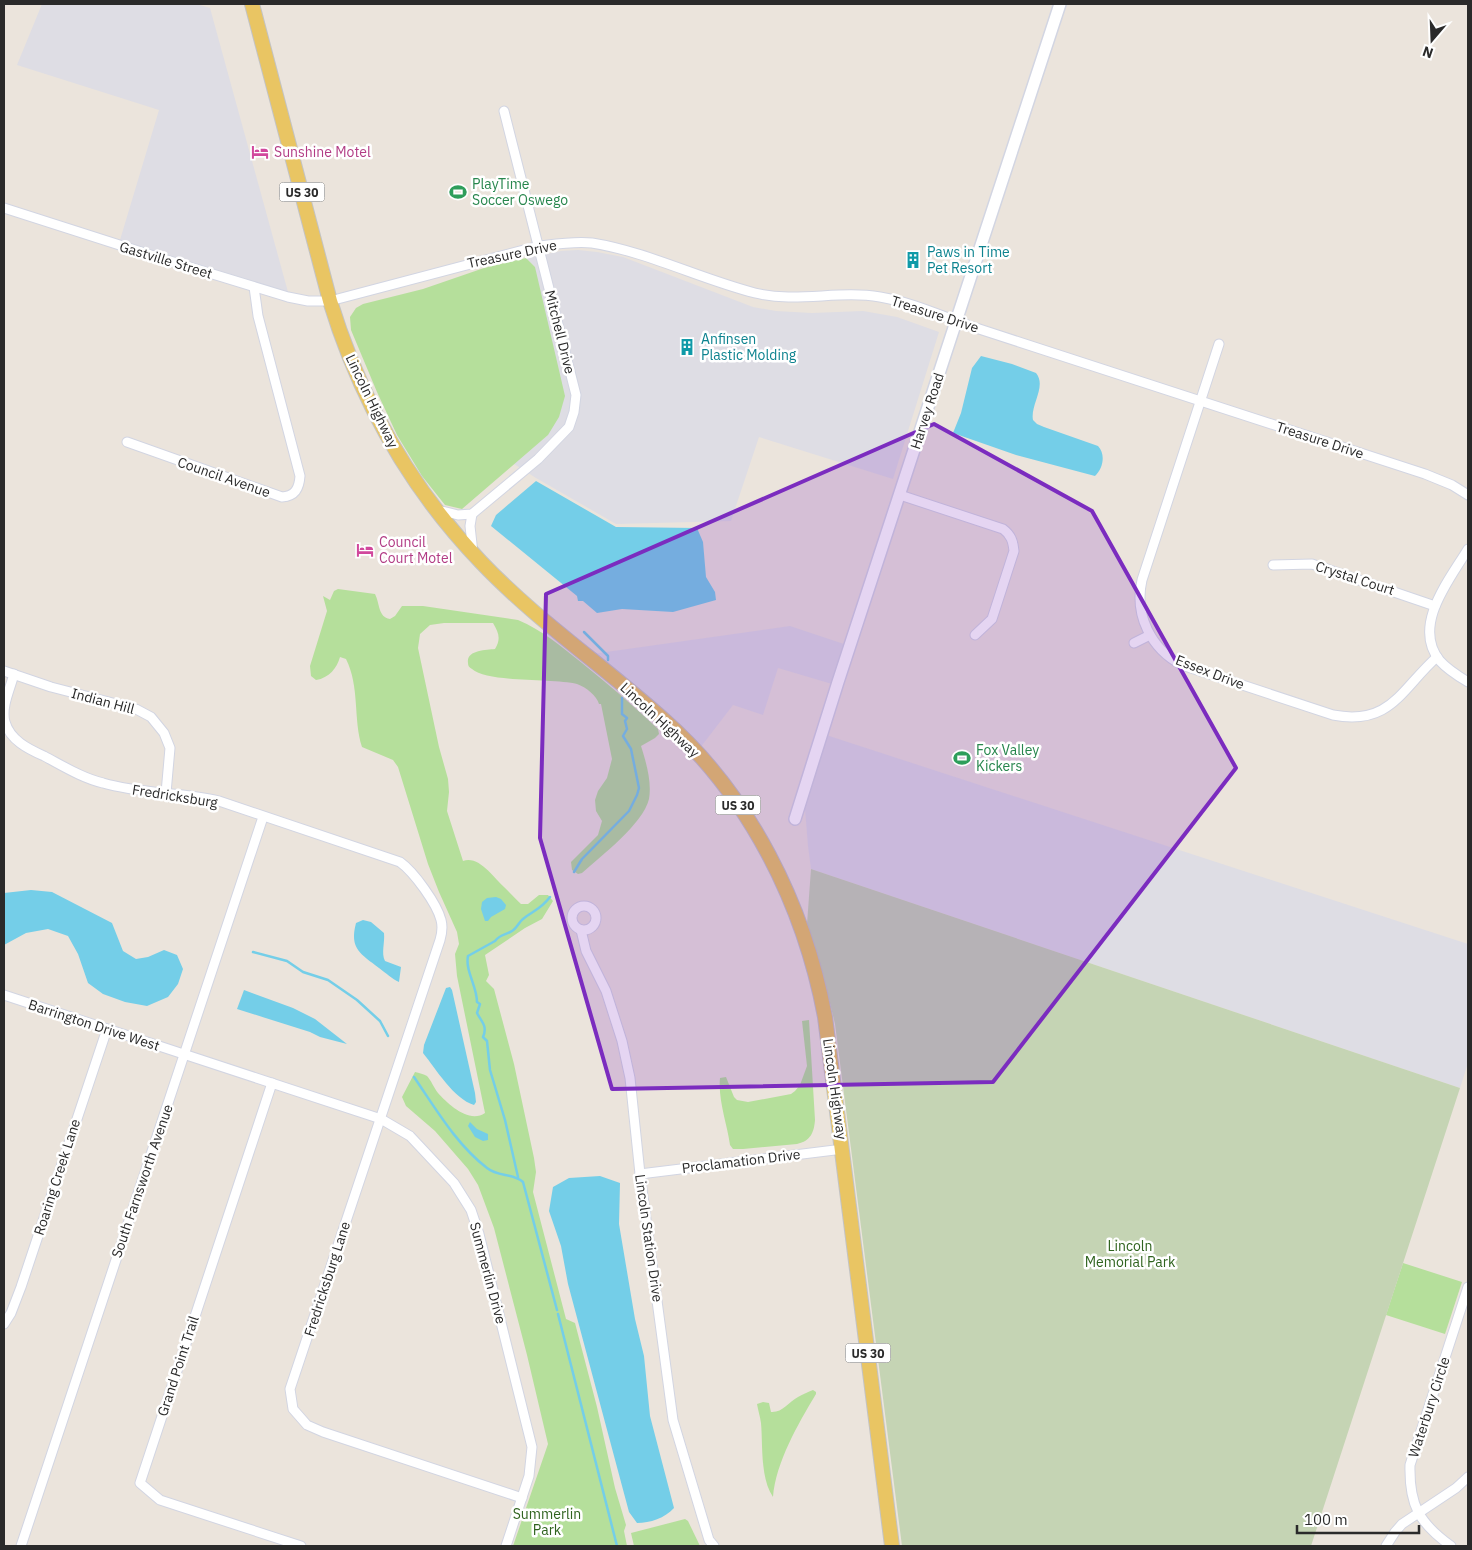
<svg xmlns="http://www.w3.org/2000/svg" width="1472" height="1550" font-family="'IBM Plex Sans',sans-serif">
	<rect width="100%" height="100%" fill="#ebe4dc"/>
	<g fill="#dedde4">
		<path d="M42 4H196L210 8 288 292 120 240 159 110 17 65Z"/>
		<path d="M578 250 597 252 623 257 753 307 776 311 812 313 863 311 897 317 939 332 893 479 759 437 731 521 616 524 536 478 514 464 548 435 535 267 526 258 561 251Z"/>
		<path d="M790 626 844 644 832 684 778 668 763 715 733 705 700 748 592 654Z"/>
		<path d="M820 733 1468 944V1063L1460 1088 811 869 808 846 805 809Z"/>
	</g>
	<g fill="#b5df9b">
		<path d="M526 258 535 267 565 396 559 417 548 435 462 509 445 505 422 476 397 435 377 392 351 330 350 317 356 308 363 304 423 289 484 268Z"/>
		<path d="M338 589 375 594C380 604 378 617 390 619L395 616 402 606H423L518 620C542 630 562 647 582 663 608 684 634 706 658 729L659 734 655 738 641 746C646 762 652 782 649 799 643 824 601 856 582 873L578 874 572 870 571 862 598 835 602 821 596 811 595 800 598 791 607 778 612 759 601 704H599C597 696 586 687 577 684 553 678 488 683 472 669 469 667 468 666 468 663 466 650 486 650 495 649 501 639 499 633 493 623H444L430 625 420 634 418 648 439 747 448 779 449 792 447 811 463 861C479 855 494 878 504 887 510 893 515 898 521 904H528L539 895H548L553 901 542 919 525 928 485 955 489 975 486 981 494 989 514 1064 534 1158 536 1172 533 1192 566 1319 575 1323 597 1407 615 1488 626 1525 624 1531 627 1546H513L548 1444 527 1355 494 1228 478 1185 468 1169 435 1131 406 1106 402 1097 415 1072C419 1073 424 1074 427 1076 431 1080 434 1088 438 1093 448 1104 469 1124 485 1113L457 976 455 954 459 944 457 932 439 892 428 864 398 767 393 760 362 747C353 719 360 687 346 659L340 657C337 668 329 678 316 680L311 676 310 666 327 611 323 596 330 600 334 591Z"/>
		<path d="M809 1020 815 1120C814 1132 811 1141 797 1144L743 1149H733L730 1145C727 1123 718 1101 720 1078L726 1077 734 1097 737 1100 748 1102 791 1094 795 1091 800 1085 807 1066 802 1021Z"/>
		<path d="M1403 1263 1462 1282 1445 1334 1386 1315Z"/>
		<path d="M813 1390 816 1392V1394C798 1424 776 1462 773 1497 760 1478 763 1445 761 1423 760 1416 758 1410 757 1404L763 1402 769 1403 771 1412C782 1413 789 1402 798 1397 803 1394 808 1392 813 1390Z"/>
		<path d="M685 1519 688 1521 700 1546H634L631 1533Z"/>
	</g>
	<path fill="#c5d4b4" d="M811 869 1460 1088 1311 1546H902L835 1024 823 974 807 924Z"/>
	<g fill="#74cee8">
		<path d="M981 356 1012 364 1036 373C1047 386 1030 405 1033 420L1037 424 1044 427 1098 446C1106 454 1103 469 1095 476L1016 455 953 433 961 413 972 368Z"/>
		<path d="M536 481 616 527 697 528 703 542 706 577 715 592 716 600 673 612 622 609 597 613 583 601H578L577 596 491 526 496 515Z"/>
		<path d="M31 890 52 892 112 923 123 951 136 959 148 957 164 950 177 955 183 969 178 984 168 997 147 1006 125 1002 103 994 88 983 78 954 68 936 48 929 26 933 4 945V893Z"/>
		<path d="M496 897 501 899 506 905 505 909 491 917 488 921H485L481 909 482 902 487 898Z"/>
		<path d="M363 920 371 922 384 933C385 943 381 953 385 961L401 967 399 982C392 979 386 973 379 968 361 954 349 949 356 923Z"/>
		<path d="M450 987 452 990 475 1093 476 1102 474 1105C454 1099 436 1069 423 1053L424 1045 446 988Z"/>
		<path d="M244 990 293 1008 315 1019 347 1044 320 1037 310 1032 237 1009Z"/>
		<path d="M470 1122 477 1129 488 1134V1140L483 1141 475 1137 468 1126Z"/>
		<path d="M600 1176 620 1183 619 1224 635 1319 644 1356 650 1416 674 1508C665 1518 650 1523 637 1523L629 1512 568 1284 561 1246 549 1211 553 1187 569 1178Z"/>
	</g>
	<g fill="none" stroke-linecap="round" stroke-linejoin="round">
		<g stroke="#74cee8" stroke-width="2.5">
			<path d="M584 632 608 656V660"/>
			<path d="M574 872 582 859 629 811 637 795 639 788 631 749 623 736 627 729 625 721 627 718 622 714V698"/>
			<path d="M253 952 287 961 303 972 328 980 357 1000 380 1021 388 1036"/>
			<path d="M414 1077C436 1109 456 1144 487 1168 498 1177 513 1173 523 1182L557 1310"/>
			<path d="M518 1177 505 1120 490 1070 487 1041 483 1037C488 1026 481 1021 477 1013L480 1004 477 1002C477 986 465 971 468 956L495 941C500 934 506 935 512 931 517 928 519 922 523 919 534 910 540 910 550 897"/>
			<path d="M558 1314 617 1546"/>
		</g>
		<g stroke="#d2d5e2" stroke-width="11">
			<g id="street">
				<path d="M4 208 157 257 288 297 308 301H330L539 246C556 244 575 241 592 243 648 252 700 279 755 293 796 303 839 290 880 297 911 302 941 316 970 326L1425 474 1452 485 1468 495"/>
				<path d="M1219 344 1142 580C1134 615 1151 649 1182 665L1333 715C1391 726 1401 689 1437 657"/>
				<path d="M127 442 282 497C295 496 299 489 300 476L258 316 254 287"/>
				<path d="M900 495 1003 529C1011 535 1013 541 1014 551L992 619 975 635"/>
				<path d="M438 510 458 515 472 514 538 459 569 427 574 412 576 395 504 111"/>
				<path d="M472 514 470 526 473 553"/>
				<path d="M1468 549C1450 579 1411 626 1440 661 1448 670 1458 676 1468 682"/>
				<path d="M1273 565 1312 564 1435 606"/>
				<path d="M1134 643 1150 635"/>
				<path d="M4 671 51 687 136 709 151 717 164 733 170 748 166 793"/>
				<path d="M14 674C10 689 1 707 5 722 10 740 28 749 44 756 63 766 82 778 103 783 141 794 181 792 219 801L400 862C414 872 437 904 441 920 443 927 442 933 440 940L290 1389 293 1409 307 1425 323 1432 522 1498"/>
				<circle cx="584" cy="918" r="12"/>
				<path d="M581 930 586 951 606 991 622 1041 630 1078 640 1174 673 1420 709 1540 714 1546"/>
				<path d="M4 995 381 1119 410 1136 454 1183 471 1210 479 1234 532 1447 529 1476 506 1546"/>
				<path d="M272 1083 140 1483 160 1500 301 1546"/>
				<path d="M640 1174 843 1149"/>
				<path d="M4 1324 11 1313 21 1287 107 1029"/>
				<path d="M21 1546 263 817"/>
				<path d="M1386 1546 1395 1532 1402 1524 1456 1488 1468 1477"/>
				<path d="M1451 1546C1419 1523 1409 1505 1410 1465L1468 1287"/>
			</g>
		</g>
		<g stroke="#d2d5e2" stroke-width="14">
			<path id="secondary" d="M795 819 838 682 1060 4"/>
		</g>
		<g stroke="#c3c3c3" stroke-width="16">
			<path id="primary" d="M252 4 330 301C360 399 410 488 481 562 536 620 604 666 664 720 750 796 804 905 825 1017L892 1546"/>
		</g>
		<use href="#street" stroke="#fff" stroke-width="9"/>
		<use href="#secondary" stroke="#fff" stroke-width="11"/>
		<use href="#primary" stroke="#e9c563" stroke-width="14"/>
	</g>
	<path fill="#7b2cbf" fill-opacity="0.2" stroke="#7b2cbf" stroke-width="4" stroke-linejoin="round" d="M934 424 1092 511 1236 768 993 1082 612 1089 540 838 546 594Z"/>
	<defs>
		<g id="hotel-bare" transform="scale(1.35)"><path d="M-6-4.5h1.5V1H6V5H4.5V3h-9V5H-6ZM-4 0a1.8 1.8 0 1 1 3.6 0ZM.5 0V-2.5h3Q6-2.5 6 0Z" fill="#d1479c" stroke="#fff" stroke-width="2.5" paint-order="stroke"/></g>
		<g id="stadium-bare" transform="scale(1.35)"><path d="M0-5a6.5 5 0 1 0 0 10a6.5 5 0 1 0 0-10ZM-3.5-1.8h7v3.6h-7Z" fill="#2e9e5b" stroke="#fff" stroke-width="2.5" paint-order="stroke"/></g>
		<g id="building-bare" transform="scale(1.35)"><path d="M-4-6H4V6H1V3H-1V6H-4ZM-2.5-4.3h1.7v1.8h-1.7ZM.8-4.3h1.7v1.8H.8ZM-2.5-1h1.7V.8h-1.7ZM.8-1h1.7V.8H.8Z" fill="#0f9aa8" stroke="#fff" stroke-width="2.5" paint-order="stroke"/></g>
	</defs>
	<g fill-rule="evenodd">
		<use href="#hotel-bare" x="260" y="152"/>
		<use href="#stadium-bare" x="458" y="192"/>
		<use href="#building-bare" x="913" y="260"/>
		<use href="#building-bare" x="687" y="347"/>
		<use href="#hotel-bare" x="365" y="550"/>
		<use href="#stadium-bare" x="962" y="758"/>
	</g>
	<g text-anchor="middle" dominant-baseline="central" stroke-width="5" stroke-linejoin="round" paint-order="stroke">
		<g fill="#fff" stroke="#6a6a6a" stroke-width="1">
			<rect x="279.5" y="182.5" width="45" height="19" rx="4"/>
			<rect x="715.5" y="795.5" width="45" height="19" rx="4"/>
			<rect x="845.5" y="1343.5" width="45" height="19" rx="4"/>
		</g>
		<g font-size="12" font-weight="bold" fill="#2a2a2a">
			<text x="302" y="192">US 30</text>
			<text x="738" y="805">US 30</text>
			<text x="868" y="1353">US 30</text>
		</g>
		<g font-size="14" fill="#b23c85" stroke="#fff" text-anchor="start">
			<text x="274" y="152">Sunshine Motel</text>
			<text x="379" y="542">Council<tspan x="379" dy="16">Court Motel</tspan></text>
		</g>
		<g font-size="14" fill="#27864d" stroke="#fff" text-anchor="start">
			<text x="472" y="184">PlayTime<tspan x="472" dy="16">Soccer Oswego</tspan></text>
			<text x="976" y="750">Fox Valley<tspan x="976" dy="16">Kickers</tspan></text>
		</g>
		<g font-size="14" fill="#0d838f" stroke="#fff" text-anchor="start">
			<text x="927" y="252">Paws in Time<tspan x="927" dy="16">Pet Resort</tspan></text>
			<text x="701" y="339">Anfinsen<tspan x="701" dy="16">Plastic Molding</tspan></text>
		</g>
		<g font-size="14" fill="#2a2a2a" stroke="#fff">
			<text transform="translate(512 254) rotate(-12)">Treasure Drive</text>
			<text transform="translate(166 260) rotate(17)">Gastville Street</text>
			<text transform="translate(935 314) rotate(18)">Treasure Drive</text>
			<text transform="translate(560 332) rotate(76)">Mitchell Drive</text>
			<text transform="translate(372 401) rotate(64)">Lincoln Highway</text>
			<text transform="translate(927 411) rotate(-72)">Harvey Road</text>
			<text transform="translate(1320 440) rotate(18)">Treasure Drive</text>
			<text transform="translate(224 477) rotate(19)">Council Avenue</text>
			<text transform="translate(1355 578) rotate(18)">Crystal Court</text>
			<text transform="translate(1210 672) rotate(21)">Essex Drive</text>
			<text transform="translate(103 701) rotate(15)">Indian Hill</text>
			<text transform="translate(660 720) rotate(43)">Lincoln Highway</text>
			<text transform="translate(175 796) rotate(9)">Fredricksburg</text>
			<text transform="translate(94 1025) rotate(18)">Barrington Drive West</text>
			<text transform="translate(835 1089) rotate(82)">Lincoln Highway</text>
			<text transform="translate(741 1161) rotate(-7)">Proclamation Drive</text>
			<text transform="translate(57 1177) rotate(-72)">Roaring Creek Lane</text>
			<text transform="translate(142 1181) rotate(-71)">South Farnsworth Avenue</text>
			<text transform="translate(649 1238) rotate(82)">Lincoln Station Drive</text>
			<text transform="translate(488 1273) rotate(75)">Summerlin Drive</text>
			<text transform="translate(327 1279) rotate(-72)">Fredricksburg Lane</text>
			<text transform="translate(178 1366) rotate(-72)">Grand Point Trail</text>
			<text transform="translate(1429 1407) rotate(-72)">Waterbury Circle</text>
		</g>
		<g font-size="14" fill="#2f631e" stroke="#fff">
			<text x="1130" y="1246">Lincoln<tspan x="1130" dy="16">Memorial Park</tspan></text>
			<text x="547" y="1514">Summerlin<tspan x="547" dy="16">Park</tspan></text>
		</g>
	</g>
	<rect width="1472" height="1550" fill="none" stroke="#2a2a2a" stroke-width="10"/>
	<g transform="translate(1432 40) rotate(199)" stroke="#ffffff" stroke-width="4" paint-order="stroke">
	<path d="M0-4L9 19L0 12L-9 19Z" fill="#2a2a2a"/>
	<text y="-8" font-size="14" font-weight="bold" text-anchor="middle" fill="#2a2a2a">N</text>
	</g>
	<path d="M1297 1525v8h122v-8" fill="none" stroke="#2a2a2a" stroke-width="2.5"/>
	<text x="1304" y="1525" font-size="15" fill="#2a2a2a" stroke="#ffffff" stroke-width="4" paint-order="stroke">100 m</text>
</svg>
